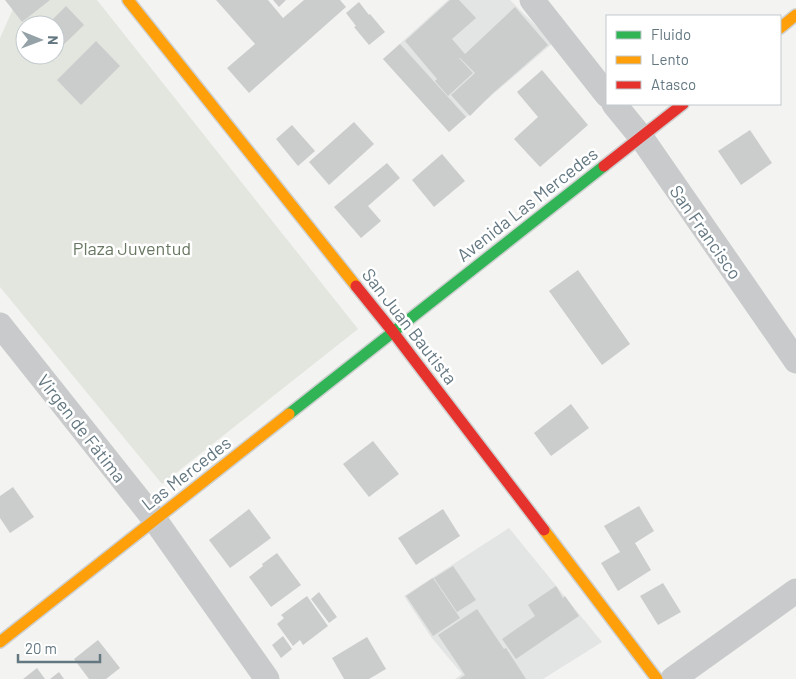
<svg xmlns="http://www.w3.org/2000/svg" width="796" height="679" font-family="Barlow,sans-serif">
	<rect width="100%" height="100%" fill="#f3f3f1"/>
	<g fill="#e3e4e4">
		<path d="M448 0H510L553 43 449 132 383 59Z"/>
		<path d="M509 528 602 642 543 679H455L462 674 431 637 404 596Z"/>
	</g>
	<path fill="#e3e6df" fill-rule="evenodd" d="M17 0H97L358 329 162 484 0 287V38ZM25 25H55V55H25Z"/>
	<g fill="#cbcdcd">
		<path d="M5 0H50L22 22Z"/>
		<path d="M216 0H268L283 18 304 0H340L346 7 249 93 227 68 255 44Z"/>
		<path d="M273 0H286L279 7Z"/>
		<path d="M450 0H459L476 18 452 39 465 54 515 7 548 45 493 93 470 116 451 95 475 73 460 58H459L473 73 448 96 435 81 437 79 405 41Z"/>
		<path d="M359 2 369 15 370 14 385 32 369 45 354 27 356 26 346 13Z"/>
		<path d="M66 6 84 25 57 51 55 49V25H47Z"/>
		<path d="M96 41 120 66 81 105 57 80Z"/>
		<path d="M400 44 466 117 449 132 383 59Z"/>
		<path d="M542 70 588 125 540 167 514 139 538 117 517 92Z"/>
		<path d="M354 122 374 144 329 185 309 162Z"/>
		<path d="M292 125 315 151 298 166 276 139Z"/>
		<path d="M750 130 772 163 741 185 718 151Z"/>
		<path d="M442 154 465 181 434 207 412 180Z"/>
		<path d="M387 163 400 178 368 206 381 221 361 238 334 207Z"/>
		<path d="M578 270 630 344 602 365 549 291Z"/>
		<path d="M571 404 589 428 551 456 534 433Z"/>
		<path d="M373 441 399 474 369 497 343 464Z"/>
		<path d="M13 487 34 517 10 533 0 518V496Z"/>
		<path d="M639 506 654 531 635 543 651 570 618 591 601 563 620 552 604 526Z"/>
		<path d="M249 509 271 538 230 568 209 540Z"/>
		<path d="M443 509 460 536 416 565 398 538Z"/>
		<path d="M277 553 301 585 271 607 249 577 263 566 262 564Z"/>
		<path d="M453 566 476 600 457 612 434 578Z"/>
		<path d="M433 578 460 618 433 636 406 596Z"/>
		<path d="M663 583 681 612 658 625 640 596Z"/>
		<path d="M556 586 563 598 565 596 579 616 516 659 502 639 535 616 528 605Z"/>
		<path d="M319 592 337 617 329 623 311 599Z"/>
		<path d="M307 596 328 626 303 645 300 640 293 646 277 624 284 618 281 615Z"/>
		<path d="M477 609 504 649 506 648 526 679H459L465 675 438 635Z"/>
		<path d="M283 636 292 649 281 658 272 645Z"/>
		<path d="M367 637 386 669 369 679H344L332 658Z"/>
		<path d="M98 640 120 668 106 679H89L74 659Z"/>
		<path d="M37 668 45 679H23Z"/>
		<path d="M59 672 64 679H50Z"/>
	</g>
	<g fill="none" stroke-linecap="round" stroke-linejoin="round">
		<g stroke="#ced0d0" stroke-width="14">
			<path id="fast" d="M289 414 604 166"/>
		</g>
		<g stroke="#ced0d0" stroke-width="14">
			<g id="slow">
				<path d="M128 0 356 286"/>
				<path d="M780 28 796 15"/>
				<path d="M544 530 657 679"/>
				<path d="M0 642 289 414"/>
			</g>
		</g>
		<g stroke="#ced0d0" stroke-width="14">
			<g id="jam">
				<path d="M604 166 683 104"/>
				<path d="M356 286 393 332 544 530"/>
			</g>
		</g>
		<g stroke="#c8cacb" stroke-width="25">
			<path d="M532 0 607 95"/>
			<path d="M614 104 641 137 796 361"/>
			<path d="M0 325 155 520 267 679"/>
			<path d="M673 679 796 591"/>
		</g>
		<use href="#fast" stroke="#30b455" stroke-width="11"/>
		<use href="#slow" stroke="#ff9f0a" stroke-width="11"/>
		<use href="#jam" stroke="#e5322d" stroke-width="11"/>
	</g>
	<g text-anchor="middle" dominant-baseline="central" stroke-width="5" stroke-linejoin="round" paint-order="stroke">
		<g font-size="18" fill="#637781" stroke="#fff">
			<text transform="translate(527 204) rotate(-38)">Avenida Las Mercedes</text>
			<text transform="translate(706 232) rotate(55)">San Francisco</text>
			<text transform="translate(410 326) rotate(52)">San Juan Bautista</text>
			<text transform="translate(82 428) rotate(52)">Virgen de Fátima</text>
			<text transform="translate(186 473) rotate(-38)">Las Mercedes</text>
		</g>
		<g font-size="18" fill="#697862" stroke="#fff">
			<text x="132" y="248">Plaza Juventud</text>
		</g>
	</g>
	<rect x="606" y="15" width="175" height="90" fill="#ffffff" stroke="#c1c9cd"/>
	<rect x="616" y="31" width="25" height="8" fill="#30b455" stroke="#c1c9cd"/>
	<text x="651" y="40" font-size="15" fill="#637781">Fluido</text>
	<rect x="616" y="56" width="25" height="8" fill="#ff9f0a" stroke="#c1c9cd"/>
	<text x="651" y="65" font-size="15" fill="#637781">Lento</text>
	<rect x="616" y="81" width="25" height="8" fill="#e5322d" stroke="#c1c9cd"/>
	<text x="651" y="90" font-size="15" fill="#637781">Atasco</text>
	<g transform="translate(40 40) rotate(91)"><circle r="24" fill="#ffffff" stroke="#c1c9cd"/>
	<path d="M0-4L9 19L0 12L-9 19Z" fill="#95a2a8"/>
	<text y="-8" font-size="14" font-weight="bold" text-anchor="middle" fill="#637781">N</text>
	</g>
	<path d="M18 654v8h82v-8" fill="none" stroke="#637781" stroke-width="2.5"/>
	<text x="25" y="654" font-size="15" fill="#637781" stroke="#ffffff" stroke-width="4" paint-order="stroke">20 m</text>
</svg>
